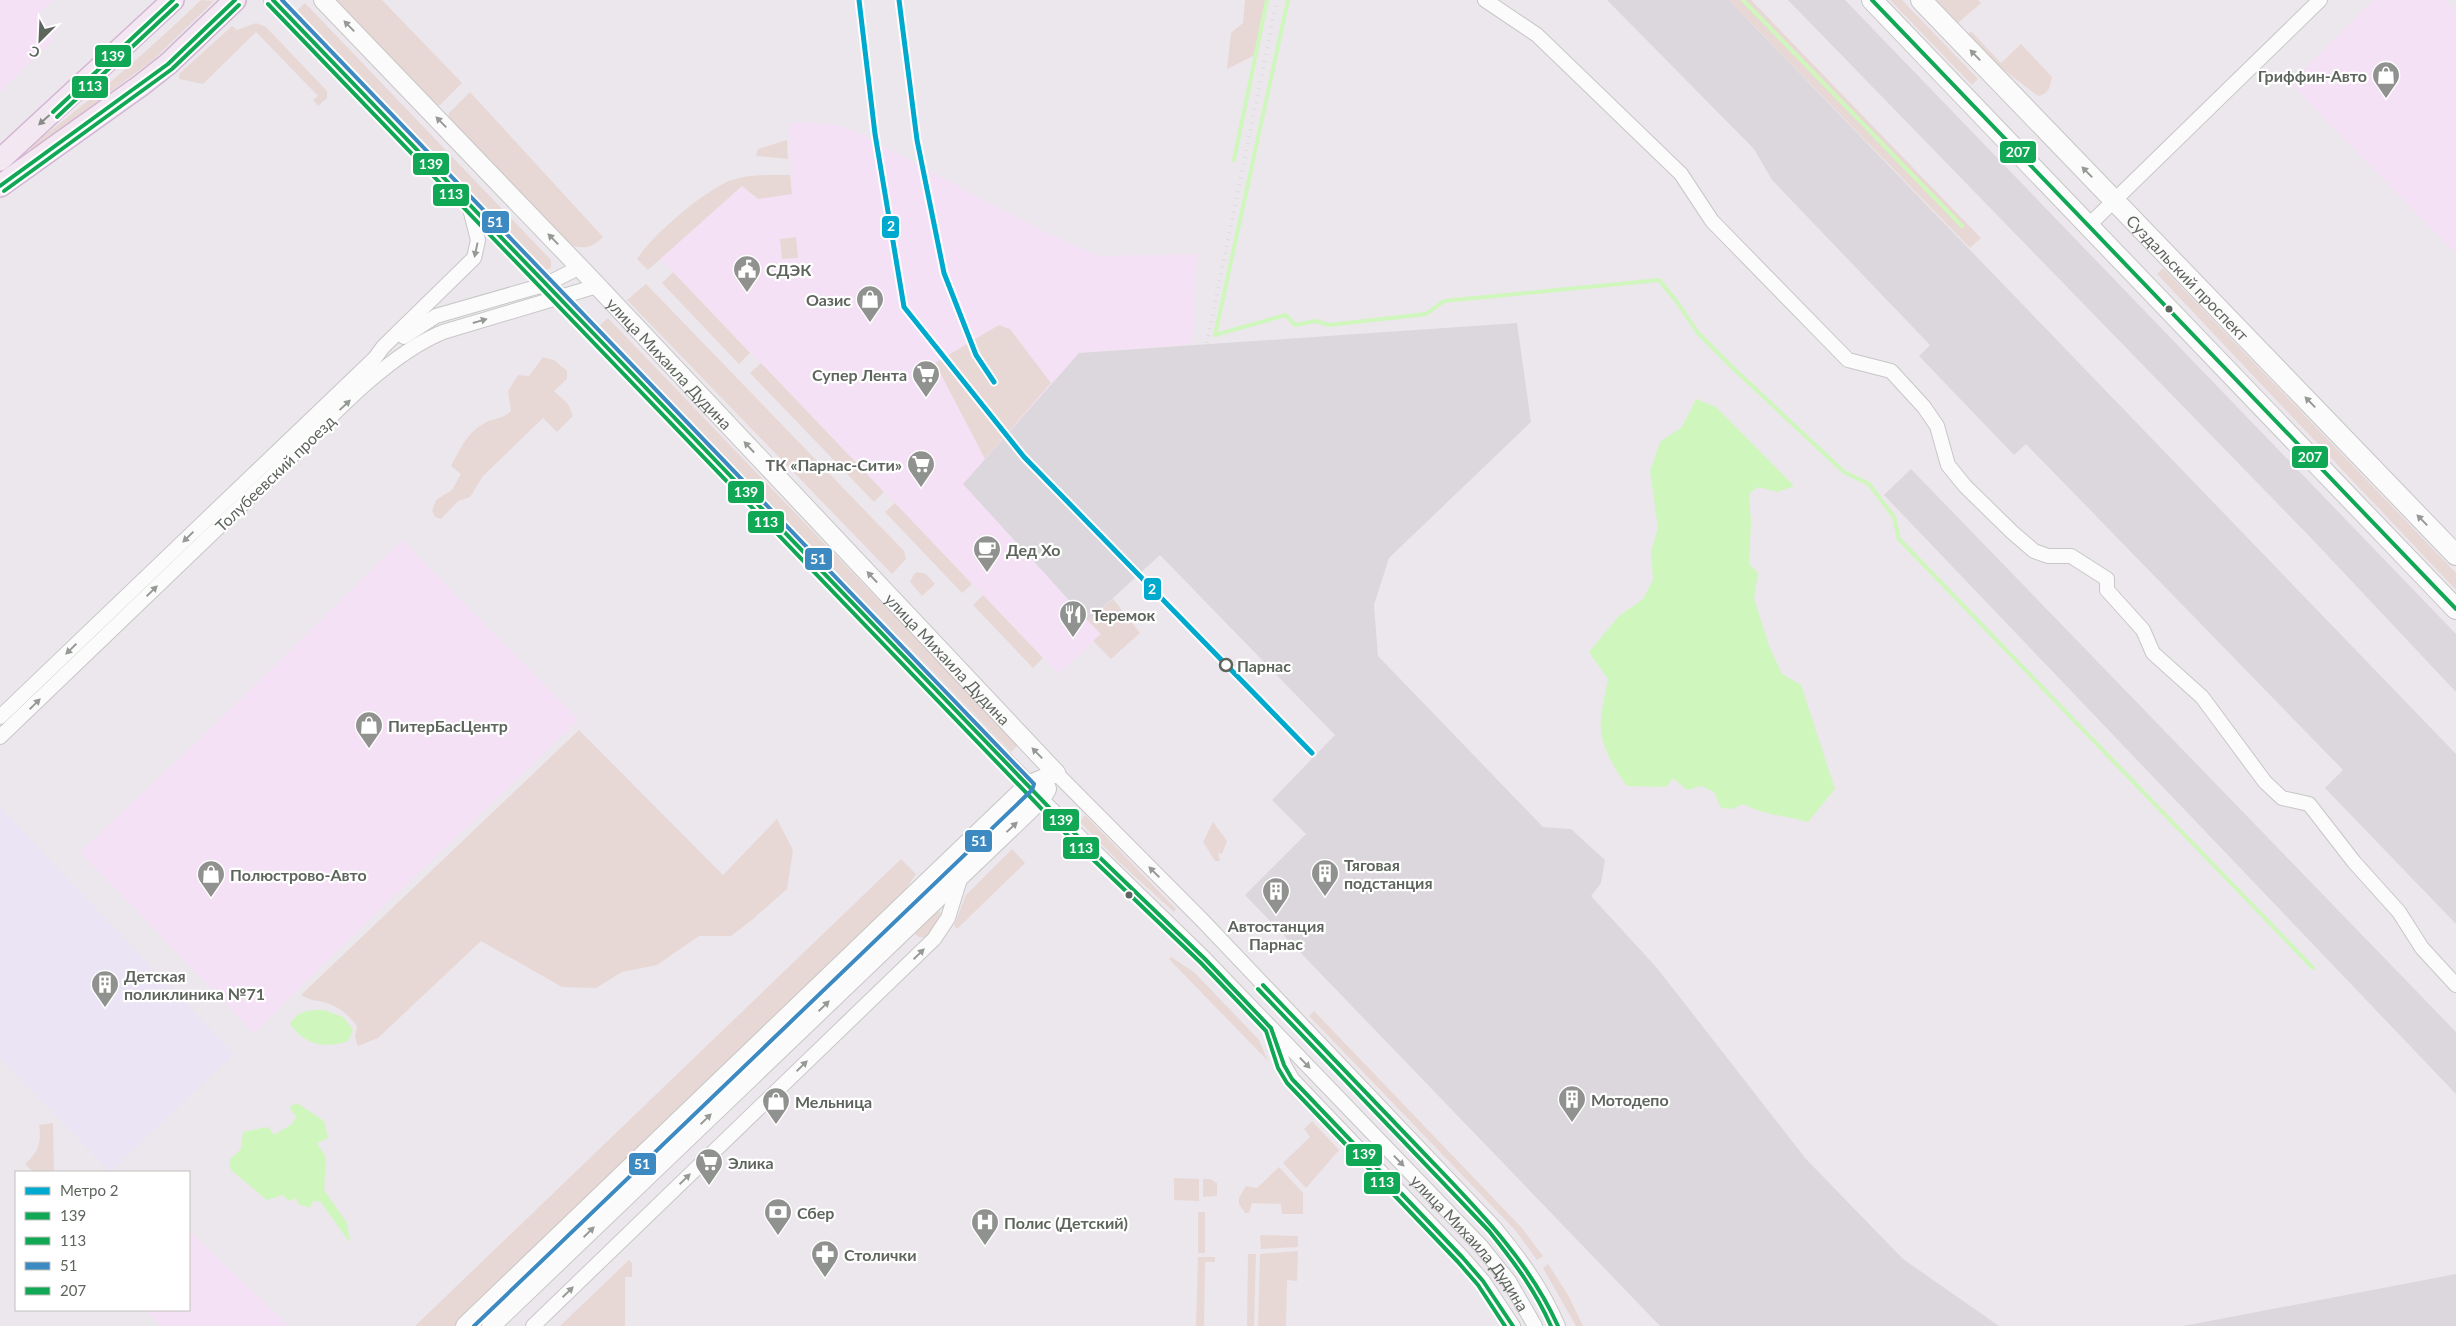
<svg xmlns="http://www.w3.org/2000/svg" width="2456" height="1326" font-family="Lato,sans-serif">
	<rect width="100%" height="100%" fill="#ece7ec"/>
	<g fill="#f5e1f5">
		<path d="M0 0H53L40 13 53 40 0 92Z"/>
		<path d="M2374 0H2444L2456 12V254L2290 83Z"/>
		<path d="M806 122 838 125 859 133 1048 234 1100 256 1197 254 1192 344 1079 353 963 484 1101 634 1059 674 660 258 742 186 754 198 792 194 789 123Z"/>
		<path d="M402 540 579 720 344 944 254 1033 80 852 209 730Z"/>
		<path d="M189 1231 289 1326H160L145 1310H189Z"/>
	</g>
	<g fill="#dcd7dc">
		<path d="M1607 0H1729L2456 754V924L2325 788 2343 770 2026 444 2014 455 1919 356 1930 345 1772 180 1754 149Z"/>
		<path d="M1788 0H1845L2456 634V692L2312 539Z"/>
		<path d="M1517 323 1531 422 1389 558 1374 605 1378 656 1543 827 1571 829 1605 860 1601 883 1591 896 1657 968 1806 1159 1903 1259 1999 1326H1660L1245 895 1306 834 1272 800 1335 735 1160 555 1088 621 963 484 1079 353Z"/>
		<path d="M1911 469 2456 1032V1094L1884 495Z"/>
		<path d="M2456 1274V1326H2183Z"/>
	</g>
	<path fill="#ebe4f4" d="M0 807 234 1054 110 1172 0 1058Z"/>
	<g fill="#e8d8d5">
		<path d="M201 0 214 1 154 59 32 151 29 147C90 101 146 53 201 0Z"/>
		<path d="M334 0H382L462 83 440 105H435Z"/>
		<path d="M1245 0H1268L1255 55 1227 69 1231 33 1243 23Z"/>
		<path d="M1729 0H1751L1981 238 1970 248Z"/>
		<path d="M1890 0H1902L1978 79 1972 85Z"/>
		<path d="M1936 0H1978L1981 3 1958 23Z"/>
		<path d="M305 3 551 260V268L546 270 542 268 296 11Z"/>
		<path d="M256 23 266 27 327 91V98L318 106 313 100 318 96 256 32 203 84 179 79V74L232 26 237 30Z"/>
		<path d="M1971 31 2001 63 2021 44 2052 77C2050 87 2049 94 2038 96L2001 68 1968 34Z"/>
		<path d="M470 92 603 237C592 248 582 250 568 244L448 118 449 113Z"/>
		<path d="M787 140 788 159 756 156 758 149Z"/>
		<path d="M790 175 792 194 758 199 742 186 648 270 637 259C651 236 707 188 732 180 751 174 771 175 790 175Z"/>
		<path d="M796 237 798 258 782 259 780 239Z"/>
		<path d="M2163 268 2456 573V590L2157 274Z"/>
		<path d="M673 272 750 353 739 364 662 283Z"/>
		<path d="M646 284 904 551 906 559 892 574 627 300Z"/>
		<path d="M608 318 1018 745 1011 752 599 326Z"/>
		<path d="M999 325 1010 329 1051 383 985 459 935 363Z"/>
		<path d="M543 357 554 360 567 371V379L554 391 568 404 573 416 557 432 543 418 483 476 470 497 458 501 441 519 435 517 432 511 436 500 452 490 461 474 451 466C462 446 468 430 489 421 497 418 505 417 511 411L508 391 518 375 529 376Z"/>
		<path d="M761 363 884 492 874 502 750 373Z"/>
		<path d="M895 503 972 584 962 593 885 512Z"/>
		<path d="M917 572 926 574 935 584 922 596 910 582 914 574Z"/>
		<path d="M983 595 1043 658 1033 668 973 605Z"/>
		<path d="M1113 599 1140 633 1111 659 1093 641 1101 634 1088 621Z"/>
		<path d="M579 730 723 875 777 819 793 850 787 889 753 919 731 936H699L657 965 622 972 596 988 562 987 481 941 378 1038 358 1046 355 1037 357 1026C350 1017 343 1010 332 1005 322 1000 311 1002 301 995Z"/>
		<path d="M1085 815 1176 909 1174 912 1118 861 1080 822Z"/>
		<path d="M1213 822 1227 841 1222 854 1218 853 1220 861H1215L1203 842Z"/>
		<path d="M1012 849 1025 863 957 929 954 926 966 895Z"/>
		<path d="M901 859 916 874 899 899 455 1326H415Z"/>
		<path d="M938 911 941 913 934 930 926 938 918 937 915 933Z"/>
		<path d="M1171 957 1195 973 1259 1040 1268 1061 1169 959Z"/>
		<path d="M1314 1011 1521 1227 1543 1256 1537 1260 1516 1231 1309 1016Z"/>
		<path d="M1312 1121 1339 1150 1306 1188 1283 1163 1310 1137 1304 1129Z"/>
		<path d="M53 1123 54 1172H33L25 1164C38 1153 42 1142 39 1125Z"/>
		<path d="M1279 1167 1303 1193V1214H1282L1281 1204 1252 1203 1249 1213H1245L1239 1204V1198L1246 1186 1257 1188Z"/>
		<path d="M1174 1178 1199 1179V1201L1174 1200Z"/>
		<path d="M1203 1179H1210L1217 1183V1196L1203 1197Z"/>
		<rect x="1198" y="1212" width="7" height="41"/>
		<path d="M1260 1235 1298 1236V1247L1261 1249Z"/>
		<path d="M1298 1251 1297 1281 1287 1280 1286 1326H1258L1260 1254Z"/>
		<path d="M1248 1254H1256L1254 1326H1247Z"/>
		<path d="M1198 1257H1215V1262H1205L1204 1326H1196Z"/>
		<path d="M629 1260 632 1263V1277H625V1326H560Z"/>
		<path d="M1548 1264 1568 1295 1583 1326H1576L1543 1268Z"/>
	</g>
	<g fill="#cff6bc">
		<path d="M1696 399 1716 407 1794 486 1778 492 1758 487 1749 494 1751 522 1749 564 1758 573 1754 598 1769 646 1782 674 1801 685 1835 789 1808 822C1786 816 1761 814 1743 804L1732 809 1721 808 1714 792 1701 786 1687 790 1673 778 1666 787 1627 786C1613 767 1598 742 1601 718 1602 705 1606 692 1608 679L1589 652 1619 616 1643 599 1653 580 1651 551 1658 528 1650 471 1660 442 1682 427Z"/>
		<path d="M324 1010 343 1017 353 1030 348 1041C324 1049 305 1045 290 1024 299 1010 309 1010 324 1010Z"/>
		<path d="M297 1103 324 1121 328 1138 317 1143 326 1157 324 1190 347 1223 350 1243 320 1201 312 1202 310 1208 298 1204 296 1198 289 1201 283 1195 267 1200 231 1170 229 1160 241 1149 243 1132 268 1127 274 1135 292 1124 296 1117 289 1107Z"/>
	</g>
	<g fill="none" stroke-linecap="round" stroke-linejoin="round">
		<g stroke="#cff6bc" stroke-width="4">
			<path d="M1288 0 1215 335 1286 315 1295 325 1316 321 1329 325 1426 314 1444 301 1659 280 1677 302 1698 333 1733 368 1844 472 1869 484 1894 517 1899 539 2313 968"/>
			<path d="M1743 0 1962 226"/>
			<path d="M1234 160 1267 0"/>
		</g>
		<g stroke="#c7c7c6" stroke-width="16">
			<g id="minor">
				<path d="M1485 0 1537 35 1681 174 1712 221 1848 360 1891 371 1924 407 1937 426 1948 465 1965 486 2012 532 2034 551 2048 556H2071L2107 579V590L2143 630 2153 653 2202 697 2265 782 2282 798 2309 804 2354 862 2399 912 2422 948 2456 985"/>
				<path d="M2087 227 2320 0"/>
				<path d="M404 337 436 316 547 284 580 267"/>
				<path d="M0 717 375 358 383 347 474 258 478 240 469 205"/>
				<path d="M0 737C91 650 182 562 273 475 320 429 382 357 443 332L597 286"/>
				<path d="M1056 773 1203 921 1494 1227C1521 1260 1541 1287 1558 1326"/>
				<path id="s1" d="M1041 799 1205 959 1481 1246 1509 1281 1535 1326"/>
				<path d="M1273 1033 1284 1065 1292 1079 1463 1258 1483 1281 1513 1326"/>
				<path d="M533 1326 934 939 948 918 961 876"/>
			</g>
		</g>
		<g stroke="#c7c7c6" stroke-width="20">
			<g id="tertiary">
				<path d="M273 0 1041 799"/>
				<path id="s2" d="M323 0 589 277 1056 773"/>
				<path d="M465 1326 1028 785 1056 773"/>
				<path d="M491 1326 1041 799 1047 789"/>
			</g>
		</g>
		<g stroke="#c6c6c6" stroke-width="22">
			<g id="secondary">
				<path d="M1872 0 2456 609"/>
				<path id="s3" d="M1921 0 2456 555"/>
			</g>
		</g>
		<g stroke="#d3b6d3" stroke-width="24">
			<g id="primary">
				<path d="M0 160 173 0"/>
				<path d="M0 186 140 86 168 64 235 0"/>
			</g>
		</g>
		<use href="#minor" stroke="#fcfbfc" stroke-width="14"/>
		<use href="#tertiary" stroke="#fcfbfc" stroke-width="18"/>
		<use href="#secondary" stroke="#fcfbfc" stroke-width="20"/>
		<use href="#primary" stroke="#f3e8f2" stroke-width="21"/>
		<path stroke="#dcdcdc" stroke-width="4" stroke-dasharray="1 6" stroke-linecap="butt" d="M1207 343 1277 0"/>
		<g stroke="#fff" stroke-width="8">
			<g id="bus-1">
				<path d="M273 0 1065 824 1205 959 1271 1028 1284 1065 1292 1079 1463 1258 1483 1281 1513 1326"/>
				<path d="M53 112 173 0"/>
				<path d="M0 186 168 64 235 0"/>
				<path d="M1263 985C1315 1039 1366 1093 1418 1147 1471 1203 1526 1255 1558 1326"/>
			</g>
		</g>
		<g stroke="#fff" stroke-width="8">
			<g id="bus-2">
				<path d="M268 4 1060 828 1201 963 1266 1031 1278 1068 1287 1083 1458 1262 1478 1285 1505 1326"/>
				<path d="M57 117 177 5"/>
				<path d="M4 191 172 69 239 5"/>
				<path d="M1258 989 1489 1231C1514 1262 1535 1290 1551 1326"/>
			</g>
		</g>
		<g stroke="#fff" stroke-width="8">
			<path id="bus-3" d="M282 0 1034 784 1032 790 474 1326"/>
		</g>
		<g stroke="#fff" stroke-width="8">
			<path id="bus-4" d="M1872 0 2456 609"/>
		</g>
		<use href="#bus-1" stroke="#10a855" stroke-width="4"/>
		<use href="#bus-2" stroke="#10a855" stroke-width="4"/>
		<use href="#bus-3" stroke="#3d8ac2" stroke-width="4"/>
		<use href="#bus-4" stroke="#10a855" stroke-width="4"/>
		<g stroke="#fff" stroke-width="9">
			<g id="metro-1">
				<path d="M859 0 875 134 904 307 1024 457 1312 753"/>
				<path d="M899 0 917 140 944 273 976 355 994 382"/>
			</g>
		</g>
		<use href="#metro-1" stroke="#00a9ce" stroke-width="5"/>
	</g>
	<defs><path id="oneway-solid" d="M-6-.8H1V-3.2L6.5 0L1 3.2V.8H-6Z" transform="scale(1.25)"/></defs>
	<g fill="#959a95">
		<use href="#oneway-solid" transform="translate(349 26) rotate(-134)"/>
		<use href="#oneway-solid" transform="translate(1975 55) rotate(-134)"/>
		<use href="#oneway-solid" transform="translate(441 122) rotate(-134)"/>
		<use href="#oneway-solid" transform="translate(2087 172) rotate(-134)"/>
		<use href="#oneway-solid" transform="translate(553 239) rotate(-134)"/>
		<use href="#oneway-solid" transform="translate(476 250) rotate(102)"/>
		<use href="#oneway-solid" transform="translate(480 321) rotate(-16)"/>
		<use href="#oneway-solid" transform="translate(2310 402) rotate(-134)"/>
		<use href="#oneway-solid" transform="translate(345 405) rotate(-43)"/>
		<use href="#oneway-solid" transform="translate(749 447) rotate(-133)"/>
		<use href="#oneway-solid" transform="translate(2422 520) rotate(-134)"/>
		<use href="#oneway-solid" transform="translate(188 537) rotate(136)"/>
		<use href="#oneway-solid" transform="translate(872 577) rotate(-133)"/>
		<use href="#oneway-solid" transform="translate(152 591) rotate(-44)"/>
		<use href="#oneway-solid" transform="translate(71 649) rotate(136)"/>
		<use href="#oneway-solid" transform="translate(35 704) rotate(-44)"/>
		<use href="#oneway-solid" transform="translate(1037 753) rotate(-134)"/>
		<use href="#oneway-solid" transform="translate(1012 827) rotate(-43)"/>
		<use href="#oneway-solid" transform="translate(1154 872) rotate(-135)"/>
		<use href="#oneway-solid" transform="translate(919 954) rotate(-44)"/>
		<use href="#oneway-solid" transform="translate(824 1006) rotate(-44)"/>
		<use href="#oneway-solid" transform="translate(1305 1063) rotate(46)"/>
		<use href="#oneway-solid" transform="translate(802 1066) rotate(-44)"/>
		<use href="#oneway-solid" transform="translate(706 1119) rotate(-44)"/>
		<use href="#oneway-solid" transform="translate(1399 1161) rotate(46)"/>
		<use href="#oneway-solid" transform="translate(685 1179) rotate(-44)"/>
		<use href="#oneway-solid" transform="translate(589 1232) rotate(-44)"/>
		<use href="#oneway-solid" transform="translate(568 1292) rotate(-44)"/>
	</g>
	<use fill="#8b8c8a" href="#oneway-solid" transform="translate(44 120) rotate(138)"/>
	<defs>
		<g id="shop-pin" transform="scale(1.4375)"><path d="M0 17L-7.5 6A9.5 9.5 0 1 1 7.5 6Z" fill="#90928f" stroke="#fff"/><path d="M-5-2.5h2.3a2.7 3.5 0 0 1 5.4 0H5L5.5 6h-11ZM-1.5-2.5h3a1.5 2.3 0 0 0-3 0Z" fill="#fff"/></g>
		<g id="civic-pin" transform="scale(1.4375)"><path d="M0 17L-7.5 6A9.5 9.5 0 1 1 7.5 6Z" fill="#90928f" stroke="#fff"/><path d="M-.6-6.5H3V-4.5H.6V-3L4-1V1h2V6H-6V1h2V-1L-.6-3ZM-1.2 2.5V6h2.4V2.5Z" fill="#fff"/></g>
		<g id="supermarket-pin" transform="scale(1.4375)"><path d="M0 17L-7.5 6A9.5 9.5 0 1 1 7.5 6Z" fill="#90928f" stroke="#fff"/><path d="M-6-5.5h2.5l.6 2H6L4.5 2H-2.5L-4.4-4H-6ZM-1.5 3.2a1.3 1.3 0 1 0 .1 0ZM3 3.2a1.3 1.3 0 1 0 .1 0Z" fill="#fff"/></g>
		<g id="cafe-pin" transform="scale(1.4375)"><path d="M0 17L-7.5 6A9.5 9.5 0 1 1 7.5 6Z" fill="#90928f" stroke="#fff"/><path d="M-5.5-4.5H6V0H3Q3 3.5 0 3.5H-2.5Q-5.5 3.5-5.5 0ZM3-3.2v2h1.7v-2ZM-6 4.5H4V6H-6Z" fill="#fff"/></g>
		<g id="restaurant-pin" transform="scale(1.4375)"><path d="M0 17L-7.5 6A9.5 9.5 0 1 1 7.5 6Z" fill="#90928f" stroke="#fff"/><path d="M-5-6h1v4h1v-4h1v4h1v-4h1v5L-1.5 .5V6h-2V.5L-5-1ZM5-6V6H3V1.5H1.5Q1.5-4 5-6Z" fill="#fff"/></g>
		<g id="building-pin" transform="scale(1.4375)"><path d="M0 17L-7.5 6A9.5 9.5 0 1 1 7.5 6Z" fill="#90928f" stroke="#fff"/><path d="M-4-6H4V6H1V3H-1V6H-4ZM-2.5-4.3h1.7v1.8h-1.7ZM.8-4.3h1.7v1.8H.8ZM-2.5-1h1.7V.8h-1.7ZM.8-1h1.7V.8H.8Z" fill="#fff"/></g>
		<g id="bank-pin" transform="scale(1.4375)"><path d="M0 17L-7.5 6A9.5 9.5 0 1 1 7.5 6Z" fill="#90928f" stroke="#fff"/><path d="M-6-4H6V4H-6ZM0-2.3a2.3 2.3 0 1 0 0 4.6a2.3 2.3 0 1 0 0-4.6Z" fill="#fff"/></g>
		<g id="hospital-pin" transform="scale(1.4375)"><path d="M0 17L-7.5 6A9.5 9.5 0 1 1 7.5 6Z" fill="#90928f" stroke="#fff"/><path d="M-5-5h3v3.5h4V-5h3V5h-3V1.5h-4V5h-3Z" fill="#fff"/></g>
		<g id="pharmacy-pin" transform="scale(1.4375)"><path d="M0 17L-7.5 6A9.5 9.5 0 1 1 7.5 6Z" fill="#90928f" stroke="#fff"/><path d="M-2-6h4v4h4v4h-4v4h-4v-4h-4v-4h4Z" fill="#fff"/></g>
	</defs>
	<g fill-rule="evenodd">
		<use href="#shop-pin" x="2386" y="75"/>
		<use href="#civic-pin" x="747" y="269"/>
		<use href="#shop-pin" x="870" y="299"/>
		<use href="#supermarket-pin" x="926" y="374"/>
		<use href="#supermarket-pin" x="921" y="464"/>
		<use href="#cafe-pin" x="987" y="549"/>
		<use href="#restaurant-pin" x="1073" y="614"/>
		<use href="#shop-pin" x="369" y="725"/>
		<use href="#building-pin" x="1325" y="873"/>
		<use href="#shop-pin" x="211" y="874"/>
		<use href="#building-pin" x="1276" y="891"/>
		<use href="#building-pin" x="105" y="984"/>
		<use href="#building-pin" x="1572" y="1099"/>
		<use href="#shop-pin" x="776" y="1101"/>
		<use href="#supermarket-pin" x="709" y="1162"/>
		<use href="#bank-pin" x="778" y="1212"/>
		<use href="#hospital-pin" x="985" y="1222"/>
		<use href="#pharmacy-pin" x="825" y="1254"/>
	</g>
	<g fill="#5e655d" stroke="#fff" stroke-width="2">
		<circle cx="2169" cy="309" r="4.5"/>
		<circle cx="1129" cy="895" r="4.5"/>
	</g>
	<circle fill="#fff" stroke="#5e655d" stroke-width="2.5" cx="1226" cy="665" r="6"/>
	<g text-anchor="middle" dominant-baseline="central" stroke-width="4.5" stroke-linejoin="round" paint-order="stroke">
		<g font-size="16" font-weight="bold" fill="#5e655d" stroke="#fff" text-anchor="start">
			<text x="2367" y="75" text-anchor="end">Гриффин-Авто</text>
			<text x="766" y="269">СДЭК</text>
			<text x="851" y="299" text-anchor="end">Оазис</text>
			<text x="907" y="374" text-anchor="end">Супер Лента</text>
			<text x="902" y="464" text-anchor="end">ТК «Парнас-Сити»</text>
			<text x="1006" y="549">Дед Хо</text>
			<text x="1092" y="614">Теремок</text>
			<text x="388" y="725">ПитерБасЦентр</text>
			<text x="1344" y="864">Тяговая<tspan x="1344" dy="18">подстанция</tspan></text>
			<text x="230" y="874">Полюстрово-Авто</text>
			<text x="1276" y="925" text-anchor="middle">Автостанция<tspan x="1276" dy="18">Парнас</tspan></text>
			<text x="124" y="975">Детская<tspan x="124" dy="18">поликлиника №71</tspan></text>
			<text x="1591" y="1099">Мотодепо</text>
			<text x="795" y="1101">Мельница</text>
			<text x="728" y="1162">Элика</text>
			<text x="797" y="1212">Сбер</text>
			<text x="1004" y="1222">Полис (Детский)</text>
			<text x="844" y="1254">Столички</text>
		</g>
		<g font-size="16" fill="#5e655d" stroke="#fff">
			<text stroke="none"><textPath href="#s3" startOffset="385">Суздальский проспект</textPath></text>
			<text stroke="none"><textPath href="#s2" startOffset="502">улица Михаила Дудина</textPath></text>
			<text transform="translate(275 473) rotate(-44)">Толубеевский проезд</text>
			<text stroke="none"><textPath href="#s2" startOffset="908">улица Михаила Дудина</textPath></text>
			<text stroke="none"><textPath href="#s1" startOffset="618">улица Михаила Дудина</textPath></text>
		</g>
		<g font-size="16" font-weight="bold" fill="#5e655d" stroke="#fff" text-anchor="start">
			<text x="1237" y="665">Парнас</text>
		</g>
	</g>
	<g stroke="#fff" stroke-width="2">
		<rect x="94" y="44" width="38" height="24" rx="5" fill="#10a855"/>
		<rect x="71" y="75" width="38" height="24" rx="5" fill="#10a855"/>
		<rect x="1999" y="140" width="38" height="24" rx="5" fill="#10a855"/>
		<rect x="412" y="152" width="38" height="24" rx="5" fill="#10a855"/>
		<rect x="432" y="183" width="38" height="24" rx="5" fill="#10a855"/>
		<rect x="481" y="210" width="29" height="24" rx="5" fill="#3d8ac2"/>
		<rect x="881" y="215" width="19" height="24" rx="5" fill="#00a9ce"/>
		<rect x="2291" y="445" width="38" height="24" rx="5" fill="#10a855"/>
		<rect x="727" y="480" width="38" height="24" rx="5" fill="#10a855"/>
		<rect x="747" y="510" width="38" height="24" rx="5" fill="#10a855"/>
		<rect x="804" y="547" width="29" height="24" rx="5" fill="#3d8ac2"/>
		<rect x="1143" y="577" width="19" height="24" rx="5" fill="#00a9ce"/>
		<rect x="1042" y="808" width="38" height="24" rx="5" fill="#10a855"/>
		<rect x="964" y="829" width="29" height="24" rx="5" fill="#3d8ac2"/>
		<rect x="1062" y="836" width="38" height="24" rx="5" fill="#10a855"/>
		<rect x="1345" y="1143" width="38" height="24" rx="5" fill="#10a855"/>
		<rect x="628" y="1152" width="29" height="24" rx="5" fill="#3d8ac2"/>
		<rect x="1363" y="1171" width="38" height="24" rx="5" fill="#10a855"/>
	</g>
	<g font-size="14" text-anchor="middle" font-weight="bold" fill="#fff">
		<text x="113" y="61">139</text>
		<text x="90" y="91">113</text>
		<text x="2018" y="157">207</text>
		<text x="431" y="169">139</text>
		<text x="451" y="199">113</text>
		<text x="495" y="227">51</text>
		<text x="891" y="231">2</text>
		<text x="2310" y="462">207</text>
		<text x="746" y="497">139</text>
		<text x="766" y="527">113</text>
		<text x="818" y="564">51</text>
		<text x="1152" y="594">2</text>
		<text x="1061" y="825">139</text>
		<text x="979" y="846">51</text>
		<text x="1081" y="853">113</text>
		<text x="1364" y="1159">139</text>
		<text x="642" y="1169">51</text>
		<text x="1382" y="1187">113</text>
	</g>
	<rect x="15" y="1171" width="175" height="140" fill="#ffffff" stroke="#bfc1be"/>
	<rect x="25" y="1187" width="25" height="8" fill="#00a9ce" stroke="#bfc1be"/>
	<text x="60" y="1196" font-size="15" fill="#5e655d">Метро 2</text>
	<rect x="25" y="1212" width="25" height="8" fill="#10a855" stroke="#bfc1be"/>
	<text x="60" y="1221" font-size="15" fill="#5e655d">139</text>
	<rect x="25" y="1237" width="25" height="8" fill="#10a855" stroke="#bfc1be"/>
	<text x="60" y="1246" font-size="15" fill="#5e655d">113</text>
	<rect x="25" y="1262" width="25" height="8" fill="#3d8ac2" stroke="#bfc1be"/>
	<text x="60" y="1271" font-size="15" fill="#5e655d">51</text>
	<rect x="25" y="1287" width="25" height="8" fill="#10a855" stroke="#bfc1be"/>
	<text x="60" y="1296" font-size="15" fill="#5e655d">207</text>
	<g transform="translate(40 40) rotate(204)" stroke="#ffffff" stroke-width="4" paint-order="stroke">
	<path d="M0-4L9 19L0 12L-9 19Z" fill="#5e655d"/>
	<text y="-8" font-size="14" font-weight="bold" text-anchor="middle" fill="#5e655d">С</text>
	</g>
</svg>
